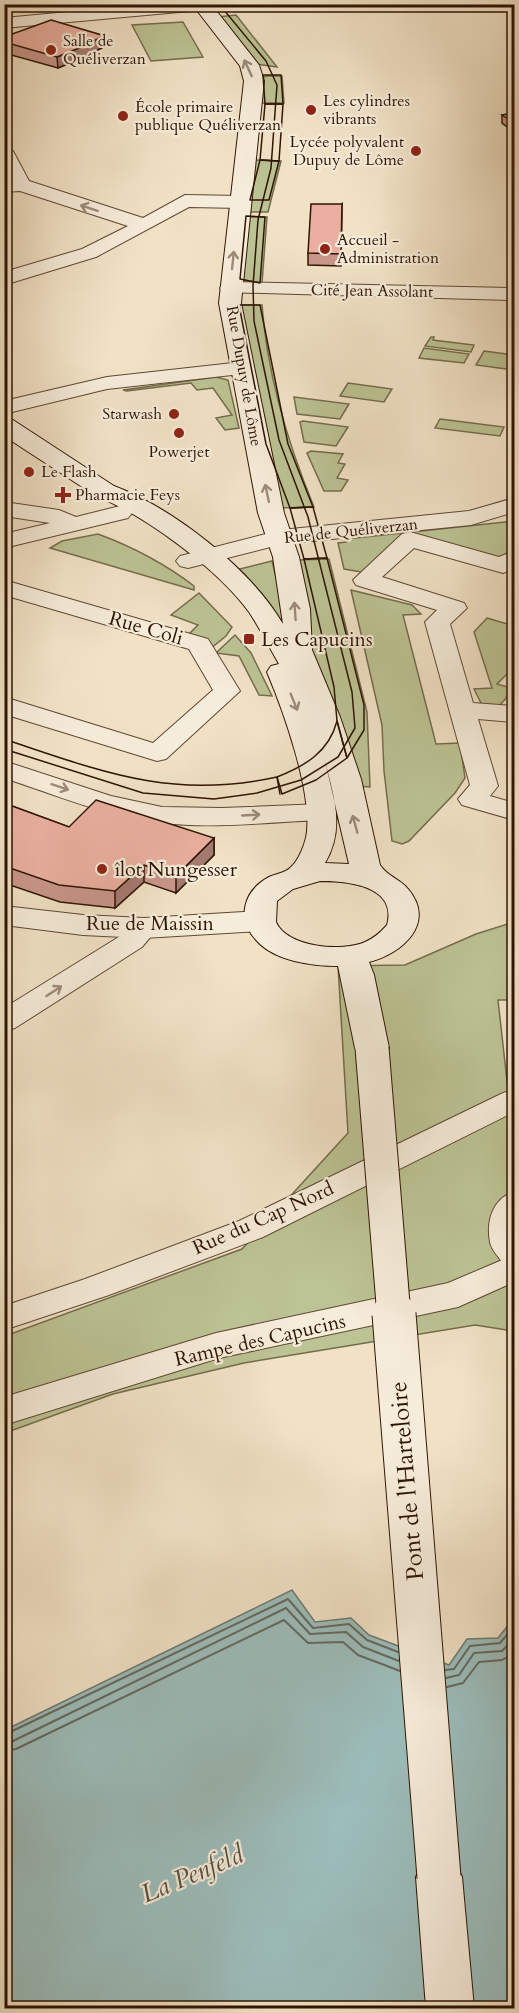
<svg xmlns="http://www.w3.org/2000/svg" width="519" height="2013" font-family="Cardo,serif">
	<rect width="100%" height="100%" fill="#f1e2c6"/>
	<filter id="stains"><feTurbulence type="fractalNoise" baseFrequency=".00333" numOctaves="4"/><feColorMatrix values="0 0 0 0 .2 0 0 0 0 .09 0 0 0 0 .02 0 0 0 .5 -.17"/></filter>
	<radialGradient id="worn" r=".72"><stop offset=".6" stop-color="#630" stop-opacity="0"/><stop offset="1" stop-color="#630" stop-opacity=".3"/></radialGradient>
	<g fill="#bcc394" stroke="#756c4c" stroke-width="1.5">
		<path d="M236 15 277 67 256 64 216 17Z"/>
		<path d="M183 22 203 57 151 61 132 25Z"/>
		<path d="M267 76H282L284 103H256L258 79Z"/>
		<path d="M251 160 281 161 268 212H244Z"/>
		<path d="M244 217H267L262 283 243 280Z"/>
		<path d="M236 305H262C267 373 288 444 314 507L277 508Z"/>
		<path d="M431 337H434L433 340 474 345 471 352 425 346Z"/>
		<path d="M424 348 469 354 464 363 419 358Z"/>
		<path d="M484 351 514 355V370L476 365Z"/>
		<path d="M216 377 228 380 239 428 225 430 216 418 232 415 213 388 197 390 191 383 127 391 123 390Z"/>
		<path d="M348 383 392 389 384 402 340 396Z"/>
		<path d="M294 397 349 404 340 419 297 414Z"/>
		<path d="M440 419 504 427 500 436 435 428Z"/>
		<path d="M303 421 348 427 336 446 304 442 300 422Z"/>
		<path d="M311 451 343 454 338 463 345 464 337 478 348 480 341 491H324L307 453Z"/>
		<path d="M514 521V547L498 560 405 534 361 572 344 569 338 543 346 542V539Z"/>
		<path d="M98 534C133 547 164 563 194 586V590L50 548 62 541Z"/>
		<path d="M329 559 367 712 370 787 355 786 312 663 298 560Z"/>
		<path d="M272 561 289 629 280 631 236 570Z"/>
		<path d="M351 590 412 605 421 614 403 615 436 744 460 743 465 778 455 793 409 841 402 844 392 841 384 771 382 725Z"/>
		<path d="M199 593 232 627 226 636 210 649 189 634 198 625 171 615Z"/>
		<path d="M487 618 514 626V667L497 684 514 689 500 705 483 707 474 689 492 688 474 632Z"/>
		<path d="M235 635 251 653 272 696 259 695 239 656 216 653Z"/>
		<path d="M514 922V1000H498L507 1081 514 1079V1331L475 1325 244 1363 113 1394 5 1433V1336L242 1249 348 1133 338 966 405 965 476 934Z"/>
	</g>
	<path fill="#9cbdbb" stroke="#707a71" stroke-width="1.5" d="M292 1590 315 1622 351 1618 369 1635 449 1665 467 1639 498 1638 514 1618V2008H5V1730Z"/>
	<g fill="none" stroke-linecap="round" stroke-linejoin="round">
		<g stroke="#65695f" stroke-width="2">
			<path d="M445 1670 454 1669 470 1646 500 1643 514 1627"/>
			<path d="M446 1678 459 1675 474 1653 502 1651 514 1639"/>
			<path d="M447 1687 463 1683 479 1662 502 1660 514 1653"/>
			<path d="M4 1735 288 1599 313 1628 349 1624 367 1640 398 1652"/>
			<path d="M4 1742 13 1741 286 1608 310 1634 346 1632 363 1647 399 1661"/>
			<path d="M4 1751 16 1749 284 1620 308 1643 343 1642 358 1655 400 1671"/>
		</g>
		<g stroke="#5f4834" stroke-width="2">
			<g id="minor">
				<path d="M152 4 209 5 201 10 4 28V18Z"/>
				<path d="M4 146 13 151 29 181 143 218 185 195 241 196 251 202 241 208 189 207 96 257 4 285V272L82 249 128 226 20 191 4 192V180H9L4 171Z"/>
				<path d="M230 282 514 288V300L223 292 220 288 223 284Z"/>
				<path d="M242 362 250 363 253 368 250 373 107 389 4 414V401L107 377Z"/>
				<path d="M514 498V512L471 525 282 544 188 568 180 566 176 561 180 556 281 530 469 511Z"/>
				<path d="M4 502 59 510 76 517 120 506 128 508 132 513 128 518 4 548V534L50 523 4 516Z"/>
				<path d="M410 532 499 557 514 551V569L503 573 414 548 382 577 464 603 467 608 450 624 473 703 514 706V722L478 719 498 786 490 796 514 803V820L462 805 458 799 470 785 425 622 437 610 356 585 353 580 402 534Z"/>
				<path d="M4 580 208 639 240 691 166 759 157 761 4 714V697L153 743 213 690 189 649 4 595Z"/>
				<path d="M4 761 111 796 162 807 222 808 322 804 332 806 336 812 332 818 322 820C269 822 215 829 162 823 108 817 56 795 4 778Z"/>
				<path d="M144 919 154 922 158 928 142 947 15 1028 4 1031V1008L122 935 134 922Z"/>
				<path d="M514 1090V1112L263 1237 109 1295 4 1330V1306L85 1279 239 1221 503 1093Z"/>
				<path d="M514 1192V1265L502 1262C498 1256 491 1249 490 1242 486 1221 493 1198 514 1192Z"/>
			</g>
		</g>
		<g stroke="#5f4834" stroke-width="2">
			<g id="tertiary">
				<path d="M4 906 83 915 144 918 259 911 270 914 275 921 270 928 259 931 144 938 83 935 4 925Z"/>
				<path d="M514 1255V1282L458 1307 219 1358 4 1425V1397L216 1333 448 1283Z"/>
			</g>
		</g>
		<g stroke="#2e1503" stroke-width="2">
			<g id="secondary">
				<path d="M192 4H211L259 65 264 81 241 303 284 513 299 557 310 609 312 650 340 717 361 779 380 865C387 876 400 879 408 889 437 923 402 954 369 962L374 975 389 1048 384 1055 372 1058 360 1055 355 1048 338 966C312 966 275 961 257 941 236 919 243 891 269 877 275 874 285 873 290 868 299 861 306 842 307 831 311 789 284 712 267 672L271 666 279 664C269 647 260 628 249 612 219 570 145 515 96 496L4 436V418L13 420 114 486C173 508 251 569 283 624L273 557 258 513 219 303 244 81 240 66ZM324 757 349 864 325 863C346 828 333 794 324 757ZM320 881C346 881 398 885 387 925 381 932 374 938 365 942 343 952 287 948 276 922L277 901 293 889Z"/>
				<path d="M439 1858 455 1863 462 1877 474 2008H426L416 1877 423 1863Z"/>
			</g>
		</g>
		<use href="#minor" fill="#f6ecda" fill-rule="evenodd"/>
		<use href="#tertiary" fill="#f6ecda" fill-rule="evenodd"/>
		<use href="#secondary" fill="#f6ecda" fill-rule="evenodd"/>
		<g stroke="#2e1503" stroke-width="1.5">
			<path d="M263 75H281L283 104H265Z"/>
			<path d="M265 104H283L279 161 260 160Z"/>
			<path d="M260 160 279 161 269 200H250Z"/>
			<path d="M246 216 265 217 260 283 240 279Z"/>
			<path d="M239 305H260L288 444 313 507 290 508 266 444Z"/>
			<path d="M313 507 327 558 304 559 290 508Z"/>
			<path d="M327 558 364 705V730L347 758 337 721 334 687 304 559Z"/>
			<path d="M337 721 347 758 316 780 282 794 277 777C305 766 329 752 337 721Z"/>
			<path d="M4 739C103 772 171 800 277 777L280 794"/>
			<path d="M4 749 143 793 214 799 257 793 301 780 338 757 355 728 352 692 308 517 279 440 254 321 253 286 258 220 271 168 277 85 266 61 219 4"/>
		</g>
		<g stroke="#2e1503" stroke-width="35" stroke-linecap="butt">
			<path id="secondary-bridge-far1" d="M372 1048 394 1316"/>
		</g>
		<g stroke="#2e1503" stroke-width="45" stroke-linecap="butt">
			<path id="secondary-bridge" d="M394 1314 439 1877"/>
		</g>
		<use href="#secondary-bridge-far1" stroke="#f6ecda" stroke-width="33"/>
		<use href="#secondary-bridge" stroke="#f6ecda" stroke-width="43"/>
	</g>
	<g fill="#c9968a" stroke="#2e1503" stroke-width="1.5">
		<path d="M4 37 105 46 94 52V53L58 68 4 53Z"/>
		<path d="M514 113V132L502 123V115Z"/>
		<path d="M342 204 341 266 308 265V253Z"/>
		<path d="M4 803 69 827 214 838V855L176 893 144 882 115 908 60 902 4 883Z"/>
	</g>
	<g fill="#a47a70" stroke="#2e1503" stroke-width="1.5">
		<path d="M105 36V46L94 52V53L58 68 57 57Z"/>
		<path d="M214 838V855L176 893V876Z"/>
		<path d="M144 865V882L115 908V891Z"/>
	</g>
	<g fill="#eaafa0" stroke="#2e1503" stroke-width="1.5">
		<path d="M51 20 105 36 91 42H94L57 57 4 42V37Z"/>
		<path d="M514 113V123L502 115Z"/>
		<path d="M311 204H342L341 254 308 253Z"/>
		<path d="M96 800 214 838 176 876 144 865 115 891 59 885 4 866V803L69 827Z"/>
	</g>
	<defs><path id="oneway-shaft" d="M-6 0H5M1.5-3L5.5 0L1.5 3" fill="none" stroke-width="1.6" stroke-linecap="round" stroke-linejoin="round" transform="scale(1.5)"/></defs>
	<g stroke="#9c8b79">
		<use href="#oneway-shaft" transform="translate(248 68) rotate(-115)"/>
		<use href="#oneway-shaft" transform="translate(89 208) rotate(-162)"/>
		<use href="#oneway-shaft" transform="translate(233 260) rotate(-84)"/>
		<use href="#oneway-shaft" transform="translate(267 493) rotate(-102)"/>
		<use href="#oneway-shaft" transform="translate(295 611) rotate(-94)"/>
		<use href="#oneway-shaft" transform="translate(294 702) rotate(68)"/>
		<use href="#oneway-shaft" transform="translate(60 787) rotate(18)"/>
		<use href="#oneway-shaft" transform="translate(251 815) rotate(-3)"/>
		<use href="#oneway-shaft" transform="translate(355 824) rotate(-105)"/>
		<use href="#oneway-shaft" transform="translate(54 991) rotate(-33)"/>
	</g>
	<g fill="#8f2418" stroke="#f6ecda" stroke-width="2">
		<circle cx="51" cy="50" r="6"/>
		<circle cx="311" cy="110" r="6"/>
		<circle cx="123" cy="116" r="6"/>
		<circle cx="416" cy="151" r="6"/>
		<circle cx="325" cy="249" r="6"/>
		<circle cx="174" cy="414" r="6"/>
		<circle cx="179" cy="433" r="6"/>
		<circle cx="29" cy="472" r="6"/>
		<path d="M60 486h6v6h6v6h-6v6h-6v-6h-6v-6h6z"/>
		<rect x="243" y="633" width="12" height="12" rx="3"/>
		<circle cx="102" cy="869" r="6"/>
	</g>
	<g text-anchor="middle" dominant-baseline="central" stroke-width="4.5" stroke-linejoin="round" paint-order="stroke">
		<g font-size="16" fill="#2e1503" stroke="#f6ecda" text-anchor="start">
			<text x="63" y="41">Salle de<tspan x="63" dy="18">Quéliverzan</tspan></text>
			<text x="323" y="101">Les cylindres<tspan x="323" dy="18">vibrants</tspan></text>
			<text x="135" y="107">École primaire<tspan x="135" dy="18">publique Quéliverzan</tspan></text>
			<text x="404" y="142" text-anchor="end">Lycée polyvalent<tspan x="404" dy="18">Dupuy de Lôme</tspan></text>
			<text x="337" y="240">Accueil -<tspan x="337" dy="18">Administration</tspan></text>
			<text x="162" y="414" text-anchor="end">Starwash</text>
			<text x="179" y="452" text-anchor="middle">Powerjet</text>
			<text x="41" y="472">Le Flash</text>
			<text x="75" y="495">Pharmacie Feys</text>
		</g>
		<g font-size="16" fill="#2e1503" stroke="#f6ecda">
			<text transform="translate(372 291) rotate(1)">Cité Jean Assolant</text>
			<text transform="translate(244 376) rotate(80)">Rue Dupuy de Lôme</text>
			<text transform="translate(351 531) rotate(-6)">Rue de Quéliverzan</text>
		</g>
		<g font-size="20" fill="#2e1503" stroke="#f6ecda">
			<text transform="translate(146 628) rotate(16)">Rue Coli</text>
			<text x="150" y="923">Rue de Maissin</text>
			<text transform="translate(263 1218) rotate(-24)">Rue du Cap Nord</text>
			<text transform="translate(260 1340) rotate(-13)">Rampe des Capucins</text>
		</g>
		<g font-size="20" fill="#2e1503" stroke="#f6ecda" text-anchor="start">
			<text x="261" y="639">Les Capucins</text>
			<text x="114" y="869">îlot Nungesser</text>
		</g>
		<g font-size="24" fill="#2e1503" stroke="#f6ecda">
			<text transform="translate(407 1481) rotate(-95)">Pont de l'Harteloire</text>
		</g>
		<g font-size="26" font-style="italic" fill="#545043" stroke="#f6ecda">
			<text transform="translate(192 1874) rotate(-23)">La Penfeld</text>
		</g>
	</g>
	<rect width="519" height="2013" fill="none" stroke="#f1e2c6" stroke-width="24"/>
	<rect x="6" y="6" width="507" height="2001" fill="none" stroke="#2e1503" stroke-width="3"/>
	<rect x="12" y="12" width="495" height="1989" fill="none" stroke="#2e1503" stroke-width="1.5"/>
	<rect width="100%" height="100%" filter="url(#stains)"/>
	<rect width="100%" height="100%" fill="url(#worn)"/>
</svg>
